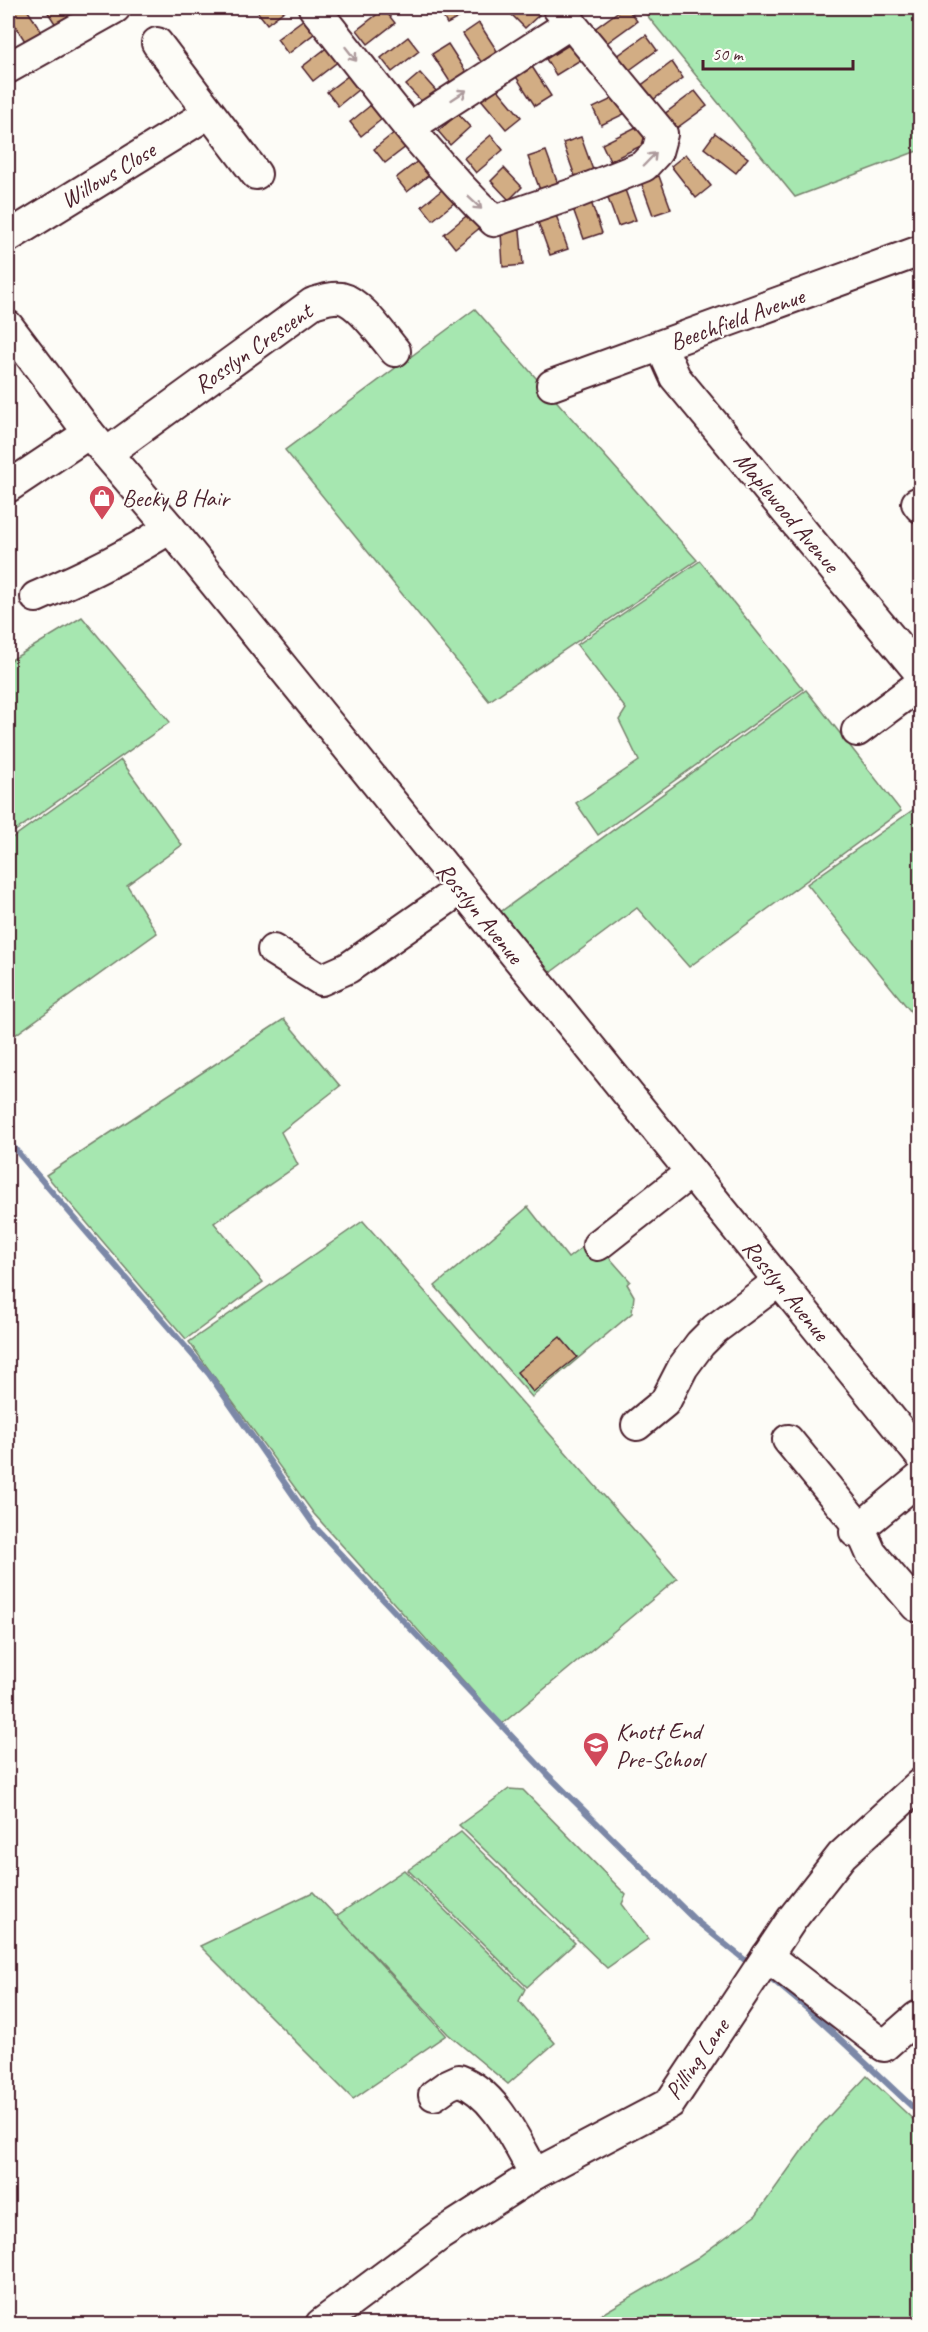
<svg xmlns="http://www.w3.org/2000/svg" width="928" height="2332" font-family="Caveat,sans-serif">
	<rect width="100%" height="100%" fill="#fdfcf7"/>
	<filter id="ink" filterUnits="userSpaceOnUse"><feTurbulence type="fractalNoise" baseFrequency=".0167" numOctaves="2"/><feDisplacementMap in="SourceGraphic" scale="12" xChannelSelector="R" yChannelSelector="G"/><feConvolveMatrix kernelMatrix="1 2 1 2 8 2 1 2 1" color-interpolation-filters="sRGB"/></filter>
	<g filter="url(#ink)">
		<g fill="#a6e7b0" stroke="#78836e" stroke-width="1.5">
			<path d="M641 8H920V150L795 197Z"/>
			<path d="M475 309 697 560 489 701 285 450Z"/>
			<path d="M700 561 803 689 598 835 576 803 639 761 619 720 626 709 577 645Z"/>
			<path d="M82 617 170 722 8 836V662Z"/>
			<path d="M806 690 901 811 689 967 637 908 547 975 499 913Z"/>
			<path d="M121 760 182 845 127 885 157 933 8 1040V841Z"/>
			<path d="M920 805V1023L807 884Z"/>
			<path d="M284 1019 340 1086 281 1132 298 1165 214 1223 263 1282 186 1339 46 1175Z"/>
			<path d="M528 1207 568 1258 593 1239 630 1281 627 1284 634 1296 632 1313 532 1397 435 1286Z"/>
			<path d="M363 1221 677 1579 502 1724 314 1514 189 1342Z"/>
			<path d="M509 1789 523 1790 626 1895 622 1904 648 1939 607 1968 459 1825Z"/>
			<path d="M461 1832 575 1943 527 1987 408 1870Z"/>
			<path d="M404 1870 525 1989 519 2001 555 2043 508 2084 448 2034 337 1916 446 2035 353 2099 200 1946 313 1892 336 1916Z"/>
			<path d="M867 2076 920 2126V2324H585L697 2258 756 2215 818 2128Z"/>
		</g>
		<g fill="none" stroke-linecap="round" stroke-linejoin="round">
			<g stroke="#7c88a7" stroke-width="6">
				<path d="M8 1141 209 1374 316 1528 549 1776 694 1919 751 1965"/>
				<path d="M767 1975 810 2011 920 2114"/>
			</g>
		</g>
		<g fill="#d2ad84" stroke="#4a1f2b" stroke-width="1.5">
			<path d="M12 8H26L44 35 28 46 8 14V10Z"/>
			<path d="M45 8H67L74 18 58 28Z"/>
			<path d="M259 8H288L267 24 256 10Z"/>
			<path d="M438 8H460L464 15 447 24Z"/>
			<path d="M505 8H531L539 15 525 28Z"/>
			<path d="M623 8H627L637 21 604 45 593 30Z"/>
			<path d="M384 9 395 23 368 44 357 30Z"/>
			<path d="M304 19 315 33 288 54 277 39Z"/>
			<path d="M479 23 501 57 485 68 463 34Z"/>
			<path d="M646 35 657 50 624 74 613 59Z"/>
			<path d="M408 37 419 51 392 72 381 58Z"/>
			<path d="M572 43 582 59 556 75 546 59Z"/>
			<path d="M448 44 470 78 454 88 432 54Z"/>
			<path d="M329 46 340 60 313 81 302 67Z"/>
			<path d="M529 62 551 96 535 106 513 72Z"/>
			<path d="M672 62 683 78 650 102 639 87Z"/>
			<path d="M353 72 364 85 338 106 327 92Z"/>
			<path d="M420 73 437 92 424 104 406 85Z"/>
			<path d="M495 86 521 117 506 129 480 98Z"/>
			<path d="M695 91 707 106 674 130 663 115Z"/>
			<path d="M616 97 624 114 601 125 593 108Z"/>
			<path d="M376 101 387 115 361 136 350 122Z"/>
			<path d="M458 114 470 127 450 145 438 131Z"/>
			<path d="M638 126 647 143 610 161 602 144Z"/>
			<path d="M400 128 411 143 385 163 374 149Z"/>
			<path d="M715 133 748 158 736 173 704 148Z"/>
			<path d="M491 135 503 150 476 173 464 158Z"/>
			<path d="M581 137 593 170 575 176 563 143Z"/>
			<path d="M546 151 558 184 540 190 528 157Z"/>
			<path d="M686 154 711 186 696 198 671 166Z"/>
			<path d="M423 157 434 171 407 192 396 178Z"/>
			<path d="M504 168 522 187 509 200 491 181Z"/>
			<path d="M659 176 671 209 653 215 641 182Z"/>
			<path d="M448 185 459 199 433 220 422 206Z"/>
			<path d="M624 187 636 220 618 226 606 193Z"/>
			<path d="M590 199 602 233 584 239 572 206Z"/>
			<path d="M470 213 481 227 455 248 444 234Z"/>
			<path d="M556 215 568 249 550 255 538 222Z"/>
			<path d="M520 230 523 265 503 267 501 232Z"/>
			<path d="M560 1337 577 1357 533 1392 517 1372Z"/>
		</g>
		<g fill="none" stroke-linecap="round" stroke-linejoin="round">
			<g stroke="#4a1f2b" stroke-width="34">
				<g id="minor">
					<path d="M314 8C372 80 427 157 494 221L576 193 644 166 657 152 662 134 558 8"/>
					<path d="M157 43 256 174"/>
					<path d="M8 68 115 8"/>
					<path d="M410 127 571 23"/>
					<path d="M8 237 209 113"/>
					<path d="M8 326 89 433 170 528 920 1455"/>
					<path d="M661 346 675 377 920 673"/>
					<path d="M552 385 920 251"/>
					<path d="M107 453 313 303C323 300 331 297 341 298 360 302 383 337 395 351"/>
					<path d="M8 487 89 433"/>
					<path d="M917 503 920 507"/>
					<path d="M36 597C83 577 127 556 170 528"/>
					<path d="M857 731 920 684"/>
					<path d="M273 950 321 980 348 968 461 889"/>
					<path d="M598 1245 691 1172"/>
					<path d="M637 1425 665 1402 683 1367 700 1344 715 1329 779 1281"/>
					<path d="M788 1440 860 1528 871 1553 916 1606"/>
					<path d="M855 1532 920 1478"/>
					<path d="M767 1956 884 2046 917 2017 920 2020"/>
					<path d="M434 2095 448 2085 459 2080C497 2094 516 2142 535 2174"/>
					<path d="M321 2324 440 2235 535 2174 670 2103 792 1919 842 1855 920 1784"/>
				</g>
			</g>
			<use href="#minor" stroke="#fdfcf7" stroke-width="30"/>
		</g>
		<defs><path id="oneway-shaft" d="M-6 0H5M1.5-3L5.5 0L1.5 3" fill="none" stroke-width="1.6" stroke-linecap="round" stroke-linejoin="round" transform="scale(1.5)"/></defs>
		<g stroke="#ac999b">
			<use href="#oneway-shaft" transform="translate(351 54) rotate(52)"/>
			<use href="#oneway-shaft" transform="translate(459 95) rotate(-33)"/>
			<use href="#oneway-shaft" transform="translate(650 159) rotate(-46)"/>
			<use href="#oneway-shaft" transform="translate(475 203) rotate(43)"/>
		</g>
	</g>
	<defs>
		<g id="shop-pin" transform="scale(1.35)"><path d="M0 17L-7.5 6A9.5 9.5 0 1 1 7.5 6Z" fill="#d1495b" stroke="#fdfcf7"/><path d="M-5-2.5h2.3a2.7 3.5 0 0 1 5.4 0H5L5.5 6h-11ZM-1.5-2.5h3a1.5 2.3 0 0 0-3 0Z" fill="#fff"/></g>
		<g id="school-pin" transform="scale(1.35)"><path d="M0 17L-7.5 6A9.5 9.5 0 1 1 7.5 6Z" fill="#d1495b" stroke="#fdfcf7"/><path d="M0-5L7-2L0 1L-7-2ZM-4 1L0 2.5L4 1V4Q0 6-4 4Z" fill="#fff"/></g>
	</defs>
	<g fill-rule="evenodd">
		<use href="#shop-pin" x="102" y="498"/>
		<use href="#school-pin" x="596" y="1745"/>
	</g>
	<g text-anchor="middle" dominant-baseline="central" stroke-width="4.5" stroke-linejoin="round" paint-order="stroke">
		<g font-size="24" fill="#4a1f2b" stroke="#fdfcf7">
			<text transform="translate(108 175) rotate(-31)">Willows Close</text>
			<text transform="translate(737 319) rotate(-20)">Beechfield Avenue</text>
			<text transform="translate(253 348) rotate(-35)">Rosslyn Crescent</text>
			<text transform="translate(787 512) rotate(50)">Maplewood Avenue</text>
			<text transform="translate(480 913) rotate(51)">Rosslyn Avenue</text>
			<text transform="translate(786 1290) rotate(51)">Rosslyn Avenue</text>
			<text transform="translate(697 2059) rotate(-55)">Pilling Lane</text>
		</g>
		<g font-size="24" fill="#4a1f2b" stroke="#fdfcf7" text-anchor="start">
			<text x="122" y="498">Becky B Hair</text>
			<text x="616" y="1731">Knott End<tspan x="616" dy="28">Pre-School</tspan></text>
		</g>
	</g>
	<rect width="928" height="2332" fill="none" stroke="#fdfcf7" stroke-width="30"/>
	<rect x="15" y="15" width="898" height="2302" fill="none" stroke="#4a1f2b" stroke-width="2" filter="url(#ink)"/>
	<path d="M703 60v9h150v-9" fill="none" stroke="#4a1f2b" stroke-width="3"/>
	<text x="712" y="60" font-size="18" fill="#4a1f2b" stroke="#fdfcf7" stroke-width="4.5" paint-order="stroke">50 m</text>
</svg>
